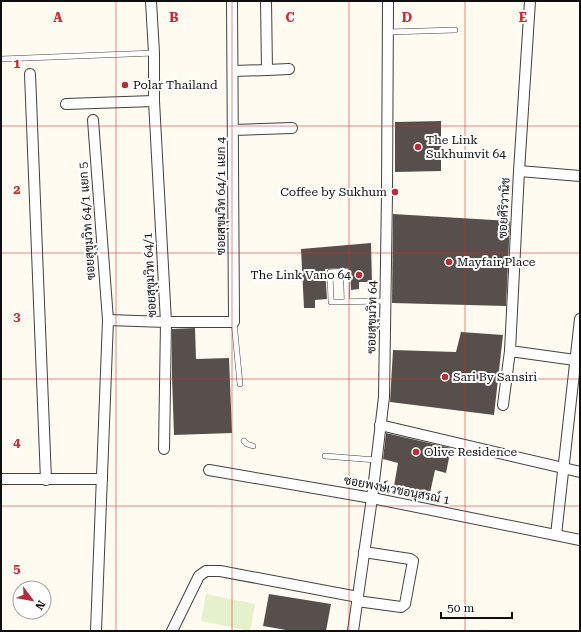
<svg xmlns="http://www.w3.org/2000/svg" width="581" height="632" font-family="'Roboto Serif',Sarabun,serif">
	<rect width="100%" height="100%" fill="#fffbf1"/>
	<path fill="#e5f0cd" d="M206 594 255 604 250 631 201 621Z"/>
	<g fill="#574f4b">
		<path d="M441 121V171L395 172V122Z"/>
		<path d="M393 214 510 221 506 306 392 303Z"/>
		<path d="M371 243 372 282H359V289L351 290 350 271 348 268 325 269 327 299 315 300V308H304L301 249Z"/>
		<path d="M195 328 196 359 229 358 232 433 174 435 172 377V329Z"/>
		<path d="M461 332 503 335 494 415 390 402 393 350 456 352Z"/>
		<path d="M386 433 451 448 446 473 435 470 430 493 394 486 398 463 383 459Z"/>
		<path d="M269 594 331 604 326 631H292L263 626Z"/>
	</g>
	<g fill="none" stroke-linecap="round" stroke-linejoin="round">
		<g stroke="#424242" stroke-width="6">
			<g id="lane">
				<path d="M388 32 455 30"/>
				<path d="M1 59 154 53"/>
				<path d="M347 301 346 271 330 272 331 302 385 301"/>
				<path d="M234 322 240 384"/>
				<path d="M244 441 247 444 253 446"/>
				<path d="M325 456 376 460"/>
			</g>
		</g>
		<g stroke="#424242" stroke-width="12">
			<g id="street">
				<path d="M151 1 154 53V101L166 322 164 449"/>
				<path d="M530 1 519 171 510 351 575 360"/>
				<path d="M267 70 289 69"/>
				<path d="M233 71 267 70 266 1"/>
				<path d="M30 74 46 480"/>
				<path d="M66 104 154 101"/>
				<path d="M93 120 108 320"/>
				<path d="M233 130 292 128"/>
				<path d="M519 171 580 176"/>
				<path d="M503 405 510 351"/>
				<path d="M380 425 580 472"/>
				<path d="M209 470 372 498 580 540"/>
				<path d="M1 479H102"/>
				<path d="M556 535 580 319"/>
				<path d="M357 601 401 607 405 604 413 561 410 559 364 552"/>
				<path d="M96 631 108 320 166 322H234L232 1"/>
				<path d="M172 631 199 576 206 571H220L358 597"/>
				<path d="M353 631 372 498 384 397 387 194 388 1"/>
			</g>
		</g>
		<use href="#lane" stroke="#fff" stroke-width="5"/>
		<use href="#street" stroke="#fff" stroke-width="10"/>
	</g>
	<path fill="none" stroke="#d62828" stroke-width="1" stroke-opacity="0.55" d="M116 1V631M232 1V631M349 1V631M465 1V631M1 126H580M1 253H580M1 379H580M1 506H580"/>
	<g fill="#bb2a37" stroke="#fff" stroke-width="1.5">
		<circle cx="125" cy="85" r="4"/>
		<circle cx="418" cy="147" r="4"/>
		<circle cx="395" cy="192" r="4"/>
		<circle cx="449" cy="262" r="4"/>
		<circle cx="359" cy="275" r="4"/>
		<circle cx="445" cy="377" r="4"/>
		<circle cx="416" cy="452" r="4"/>
	</g>
	<g text-anchor="middle" dominant-baseline="central" stroke-width="4" stroke-linejoin="round" paint-order="stroke">
		<g font-size="12" fill="#0f0f0f" stroke="#fff" text-anchor="start">
			<text x="133" y="85">Polar Thailand</text>
			<text x="426" y="140">The Link<tspan x="426" dy="14">Sukhumvit 64</tspan></text>
			<text x="387" y="192" text-anchor="end">Coffee by Sukhum</text>
			<text x="457" y="262">Mayfair Place</text>
			<text x="351" y="275" text-anchor="end">The Link Vano 64</text>
			<text x="453" y="377">Sari By Sansiri</text>
			<text x="424" y="452">Olive Residence</text>
		</g>
		<g font-size="12" fill="#0f0f0f" stroke="#fff">
			<text transform="translate(221 196) rotate(-90)">ซอยสุขุมวิท 64/1 แยก 4</text>
			<text transform="translate(504 208) rotate(-87)">ซอยศิริวานิช</text>
			<text transform="translate(87 221) rotate(-94)">ซอยสุขุมวิท 64/1 แยก 5</text>
			<text transform="translate(150 275) rotate(-93)">ซอยสุขุมวิท 64/1</text>
			<text transform="translate(372 317) rotate(-89)">ซอยสุขุมวิท 64</text>
			<text transform="translate(397 490) rotate(11)">ซอยพงษ์เวชอนุสรณ์ 1</text>
		</g>
	</g>
	<g font-size="13" text-anchor="middle" font-weight="bold" fill="#d62828" stroke="#fff" stroke-width="4" stroke-linejoin="round" paint-order="stroke">
		<text x="58" y="22">A</text>
		<text x="174" y="22">B</text>
		<text x="290" y="22">C</text>
		<text x="407" y="22">D</text>
		<text x="523" y="22">E</text>
		<text x="17" y="68">1</text>
		<text x="17" y="194">2</text>
		<text x="17" y="321">3</text>
		<text x="17" y="447">4</text>
		<text x="17" y="573">5</text>
	</g>
	<rect width="581" height="632" fill="none" stroke="#0f0f0f" stroke-width="4"/>
	<g transform="translate(32 600) rotate(122)"><circle r="19" fill="#ffffff" stroke="#9f9f9f"/>
	<path d="M0-3L7 15L0 10L-7 15Z" fill="#bb2a37"/>
	<text y="-6" font-size="11" font-weight="bold" text-anchor="middle" fill="#0f0f0f">N</text>
	</g>
	<path d="M441 612v6h71v-6" fill="none" stroke="#0f0f0f" stroke-width="2"/>
	<text x="447" y="612" font-size="12" fill="#0f0f0f" stroke="#ffffff" stroke-width="3" paint-order="stroke">50 m</text>
</svg>
